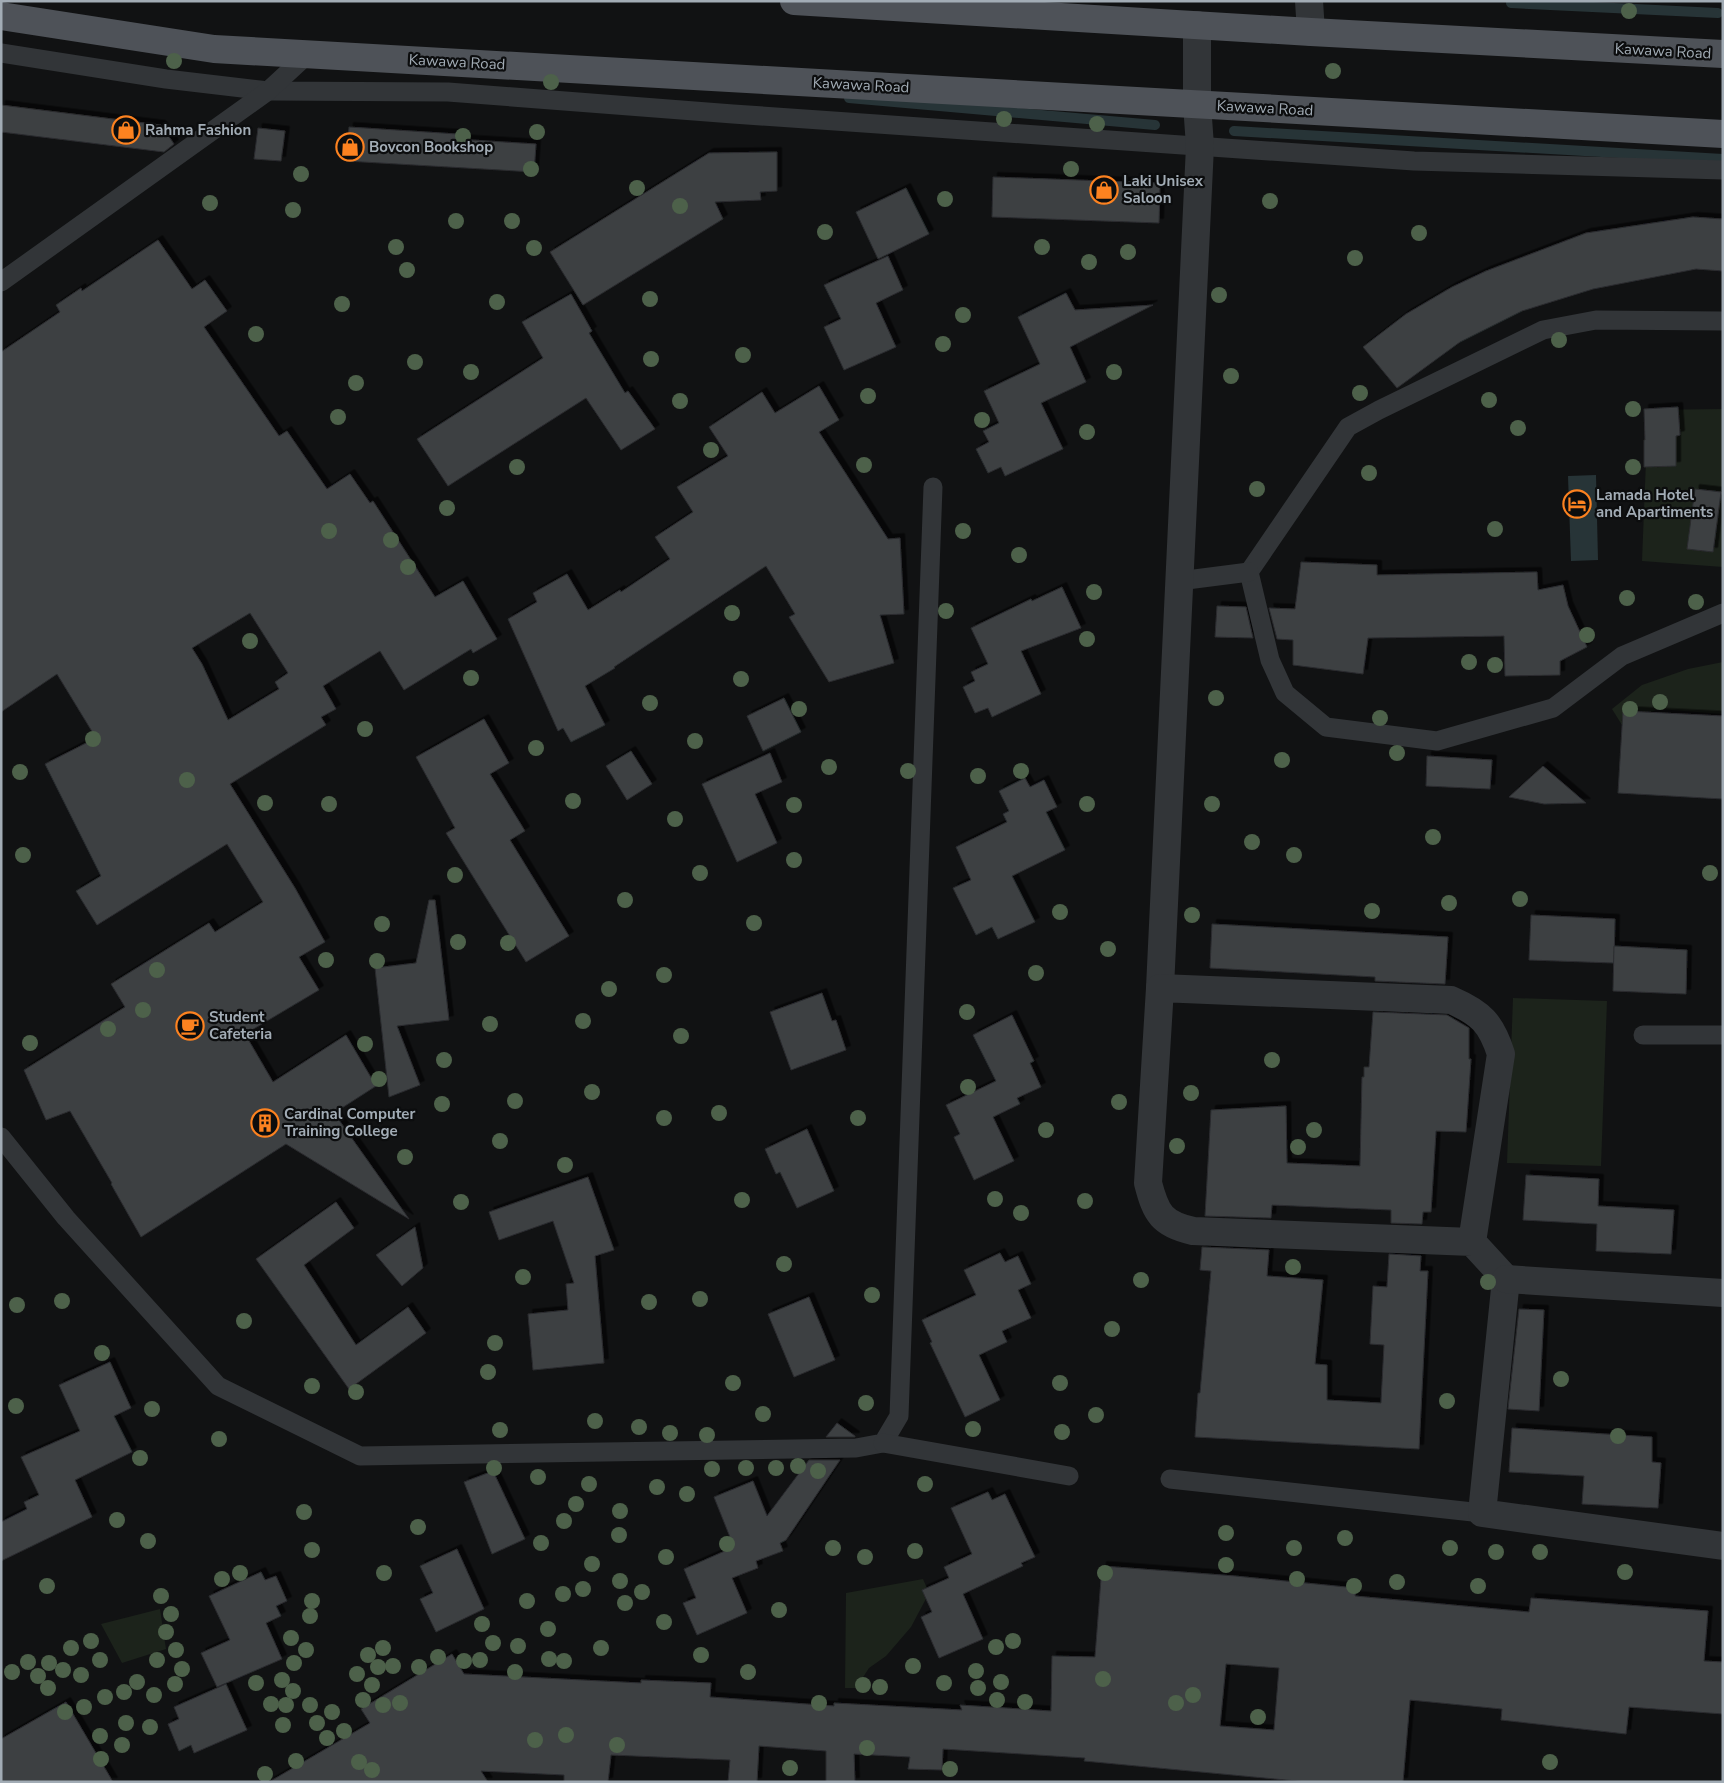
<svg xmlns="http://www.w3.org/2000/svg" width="1724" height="1783" font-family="'Nunito Sans',sans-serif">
	<defs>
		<filter id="shadow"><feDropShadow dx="4.5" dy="-4.5" stdDeviation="0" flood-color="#0009"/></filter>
	</defs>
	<rect width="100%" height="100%" fill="#111213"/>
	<g fill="#1c231b">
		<path d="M1723 409V567L1642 561 1648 410Z"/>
		<path d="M1723 662V714L1658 709 1622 725 1612 709 1642 685 1688 669Z"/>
		<path d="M1513 998 1607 1001 1601 1166 1507 1163Z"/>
		<path d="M923 1579 929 1593 911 1627 886 1656 869 1668 856 1688H845L846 1593Z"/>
		<path d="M160 1609 166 1649 122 1663 101 1624Z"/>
	</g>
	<path fill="#273437" d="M1596 475 1598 560 1571 561 1568 476Z"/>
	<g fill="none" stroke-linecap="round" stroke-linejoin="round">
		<g stroke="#273437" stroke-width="10">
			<path d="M1511 3 1718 13"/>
			<path d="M849 98 1155 125"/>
			<path d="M1234 131 1723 159"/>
		</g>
	</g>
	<g fill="#3d4043" stroke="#2b2c2f" fill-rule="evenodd" filter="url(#shadow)">
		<path d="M1 105 161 125 174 144 164 152 1 132Z"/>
		<path d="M349 127 457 134 456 139 536 144 534 172 346 161Z"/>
		<path d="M258 128 285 131 281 161 254 159Z"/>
		<path d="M777 152V191L760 192 761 200 715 202 723 219 583 305 550 252 709 153Z"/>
		<path d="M993 177 1160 183 1159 223 992 217Z"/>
		<path d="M906 188 929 234 878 259 856 212Z"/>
		<path d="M1693 217 1723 219V271L1696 269 1593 289 1522 311 1460 342 1397 388 1363 347 1406 314 1452 287 1486 271 1586 233Z"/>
		<path d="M158 240 192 289 205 280 227 311 204 327 279 436 287 431 327 489 350 474 370 503 373 501 435 597 463 581 497 639 473 653 471 649 404 690 380 651 323 686 336 709 321 717 326 725 230 784 295 888 325 942 299 957 319 990 245 1034 273 1082 346 1035 376 1086 334 1113 409 1219 286 1144 141 1237 111 1184 112 1183 70 1111 46 1120 24 1070 125 1007 111 984 209 923 215 932 263 902 227 844 97 925 76 891 101 876 45 764 96 738 57 674 1 712V352L60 312 56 305 81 288 82 291ZM250 613 288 673 275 682 279 689 228 720 202 664 192 648Z"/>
		<path d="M888 256 903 290 876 303 896 347 844 370 824 327 841 319 824 285Z"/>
		<path d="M1066 293 1075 310 1153 305 1070 347 1086 382 1041 403 1063 449 1005 476 1001 467 988 473 976 449 989 442 983 431 999 423 984 391 1040 364 1018 317Z"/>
		<path d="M571 294 592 331 589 333 625 393 628 391 655 429 621 450 586 398 448 486 417 439 543 358 522 322Z"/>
		<path d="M819 386 839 420 819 432 888 539 900 538 904 614 880 615 894 663 829 682 789 617 795 614 766 566 614 667 615 668 585 686 605 725 571 742 563 728 558 731 508 619 537 602 533 593 567 574 588 610 620 590 621 592 670 559 655 537 693 512 677 487 728 456 709 427 762 392 775 413Z"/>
		<path d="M1678 407 1680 435 1676 436V466L1644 467V440H1645L1644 409Z"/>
		<path d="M1695 489 1721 492 1713 552 1687 549Z"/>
		<path d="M1301 562 1377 565V575L1537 572 1538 590 1563 585 1568 606 1587 647 1560 661V675L1505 676 1504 636 1368 638 1363 674 1293 665V640L1277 639 1269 608 1295 609Z"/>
		<path d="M1062 587 1081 628 1021 651 1041 694 992 717 988 708 975 713 963 687 975 681 971 672 988 664 971 628 1031 599 1032 601Z"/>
		<path d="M1217 606 1246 607 1253 638 1215 637Z"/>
		<path d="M784 698 801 732 763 751 747 716Z"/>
		<path d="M1623 711 1723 716V799L1618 793Z"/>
		<path d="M484 719 509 763 490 774 525 831 510 840 569 936 526 962 446 833 455 828 416 757Z"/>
		<path d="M631 751 652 784 627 800 606 766Z"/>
		<path d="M770 753 782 782 755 794 777 843 737 862 702 784Z"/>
		<path d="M1427 756 1492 760 1490 789 1426 786Z"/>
		<path d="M1543 766 1586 803 1544 804 1509 797Z"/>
		<path d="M1025 778 1030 787 1044 780 1057 807 1046 812 1065 850 1012 876 1035 922 998 939 992 927 976 935 953 888 971 880 956 847 1007 822 1003 814 1009 811 999 791Z"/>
		<path d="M429 900H435L449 1020 397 1026 420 1085 389 1097 375 968 416 963Z"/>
		<path d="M1531 915 1615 919 1614 963 1529 960Z"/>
		<path d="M1212 924 1448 937 1445 984 1375 981V977L1210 968Z"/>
		<path d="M1614 946 1687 950 1686 994 1613 991Z"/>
		<path d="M822 993 832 1021 836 1020 846 1050 791 1070 770 1012Z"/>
		<path d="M1373 1012 1447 1015 1469 1028V1059H1471L1466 1132 1436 1131 1431 1212H1423L1422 1224 1391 1223V1210L1272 1205 1271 1218 1205 1216 1211 1110 1286 1106 1287 1163 1360 1166 1362 1077H1364V1067H1369Z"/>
		<path d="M1012 1015 1034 1061 1030 1063 1041 1087 1017 1098 1020 1104 993 1117 1014 1161 974 1180 954 1137 960 1134 946 1105 996 1081 973 1035Z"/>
		<path d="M807 1129 834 1191 797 1208 780 1172 776 1174 765 1149Z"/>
		<path d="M1526 1175 1599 1179 1598 1206 1674 1210 1671 1254 1596 1251 1597 1224 1523 1220Z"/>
		<path d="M588 1177 614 1250 595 1256 604 1363 533 1370 528 1314 568 1310 566 1284 574 1283 553 1221 499 1240 489 1212Z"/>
		<path d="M336 1202 354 1228 304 1265 356 1345 408 1307 426 1333 349 1389 256 1259Z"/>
		<path d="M415 1227 423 1268 402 1286 376 1255Z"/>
		<path d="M1202 1247 1269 1250 1267 1276 1323 1280 1315 1364 1327 1365V1400L1381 1403 1384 1345 1370 1344 1373 1286 1387 1287 1389 1254 1421 1256 1420 1271H1428L1419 1449 1195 1437 1198 1393H1200L1211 1271 1200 1270Z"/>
		<path d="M1000 1253 1005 1262 1018 1256 1031 1284 1018 1290 1031 1318 1002 1331 1007 1342 979 1355 1000 1400 965 1417 930 1343 932 1342 922 1320 976 1295 964 1270Z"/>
		<path d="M809 1297 835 1360 794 1377 768 1314Z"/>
		<path d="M1519 1309 1544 1310 1539 1411 1508 1409Z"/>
		<path d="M110 1362 131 1408 114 1416 132 1452 75 1480 92 1517 1 1561V1522L27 1509 24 1502 39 1495 21 1457 80 1431 59 1385Z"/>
		<path d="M837 1423 855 1436V1437H826Z"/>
		<path d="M1512 1428 1652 1437V1462L1661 1463 1658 1508 1582 1504 1584 1476 1509 1472Z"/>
		<path d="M809 1460H840L786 1540 780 1543 783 1551 756 1561 758 1568 732 1578 747 1613 697 1635 683 1603 696 1598 684 1569 734 1547 714 1497 753 1481 767 1516Z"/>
		<path d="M493 1471 525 1539 492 1554 464 1482Z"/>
		<path d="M988 1492 992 1500 1005 1494 1035 1557 1021 1563 1023 1566 963 1594 983 1639 939 1658 921 1617 932 1612 922 1590 949 1578 944 1567 972 1554 951 1508Z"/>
		<path d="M457 1549 484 1609 436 1632 420 1599 433 1593 420 1566Z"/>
		<path d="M1102 1566 1235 1576 1356 1588 1355 1596 1529 1612 1531 1598 1708 1611 1704 1661 1723 1662V1714L1629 1707 1626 1734 1501 1720 1502 1709 1410 1700 1403 1782H1307L1084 1761 1085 1758 943 1749 942 1770 908 1769 910 1757 854 1754 855 1782H826V1751L759 1746 757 1782H728L730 1760 611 1755 608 1782H564V1775L481 1771 488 1782H269L370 1723 361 1709 452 1654 464 1674 641 1683V1680L711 1683 710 1697 834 1706V1703L962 1710 960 1705 1051 1711 1052 1656 1095 1657ZM1226 1664 1279 1668 1274 1730 1220 1726Z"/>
		<path d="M261 1572 265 1580 276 1576 287 1601 276 1606 281 1616 266 1623 282 1659 217 1687 201 1653 230 1640 209 1596Z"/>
		<path d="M226 1684 247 1730 194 1753 191 1745 179 1751 168 1724 179 1719 174 1707Z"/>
		<path d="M66 1702 113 1782H1V1739Z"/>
	</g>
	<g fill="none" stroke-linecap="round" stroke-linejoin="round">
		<g stroke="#323538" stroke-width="19">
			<path d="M1 53 166 79 268 91 448 92 733 114 1414 161 1723 170"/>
			<path d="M1 282 268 91 308 54"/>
			<path d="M1723 321 1596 320 1543 330 1379 410 1348 427 1249 572 1270 660 1285 693 1326 727 1437 741 1553 708 1622 656 1723 613"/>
			<path d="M1179 581 1249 572"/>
			<path d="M1643 1035H1723"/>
			<path d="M1 1137 66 1218 218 1386 360 1456 856 1448 883 1443 899 1416 933 487"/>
			<path d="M883 1443 1069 1476"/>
			<path d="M1170 1479 1482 1513"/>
		</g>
		<g stroke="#323538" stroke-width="28">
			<path d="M1309 1 1311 32"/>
			<path d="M1160 988 1200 146 1197 104V25"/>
			<path d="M1472 1242 1501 1054C1491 1023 1481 1013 1451 1000L1160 988 1148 1183C1156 1214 1162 1224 1193 1231L1472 1242 1506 1279 1482 1513 1723 1546"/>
			<path d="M1506 1279 1723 1293"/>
		</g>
		<g stroke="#4e5258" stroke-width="28">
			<path d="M794 1 1311 32 1723 54"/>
			<path d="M1 16 214 49 1723 134"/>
		</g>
	</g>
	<g fill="#4d614a">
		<circle cx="1629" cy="11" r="8"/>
		<circle cx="174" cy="61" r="8"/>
		<circle cx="1333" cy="71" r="8"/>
		<circle cx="551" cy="82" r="8"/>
		<circle cx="1004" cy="119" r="8"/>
		<circle cx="1097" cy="124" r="8"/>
		<circle cx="537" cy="132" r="8"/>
		<circle cx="463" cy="136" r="8"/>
		<circle cx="531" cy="169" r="8"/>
		<circle cx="1071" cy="169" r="8"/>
		<circle cx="301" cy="174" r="8"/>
		<circle cx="637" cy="188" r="8"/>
		<circle cx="945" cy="199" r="8"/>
		<circle cx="1270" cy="201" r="8"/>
		<circle cx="210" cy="203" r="8"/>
		<circle cx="680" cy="206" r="8"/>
		<circle cx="293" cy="210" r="8"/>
		<circle cx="456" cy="221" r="8"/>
		<circle cx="512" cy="221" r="8"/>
		<circle cx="825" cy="232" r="8"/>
		<circle cx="1419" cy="233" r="8"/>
		<circle cx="396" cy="247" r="8"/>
		<circle cx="1042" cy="247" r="8"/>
		<circle cx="534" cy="248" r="8"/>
		<circle cx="1128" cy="252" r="8"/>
		<circle cx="1355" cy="258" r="8"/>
		<circle cx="1089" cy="262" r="8"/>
		<circle cx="407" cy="270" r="8"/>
		<circle cx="1219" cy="295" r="8"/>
		<circle cx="650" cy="299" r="8"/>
		<circle cx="497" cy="302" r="8"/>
		<circle cx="342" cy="304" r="8"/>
		<circle cx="963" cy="315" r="8"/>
		<circle cx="256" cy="334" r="8"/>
		<circle cx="1559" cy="340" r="8"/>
		<circle cx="943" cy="344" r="8"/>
		<circle cx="743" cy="355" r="8"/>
		<circle cx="651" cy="359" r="8"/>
		<circle cx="415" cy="362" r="8"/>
		<circle cx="471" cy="372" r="8"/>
		<circle cx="1114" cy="372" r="8"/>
		<circle cx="1231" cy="376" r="8"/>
		<circle cx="356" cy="383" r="8"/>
		<circle cx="1360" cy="393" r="8"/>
		<circle cx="868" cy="396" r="8"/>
		<circle cx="1489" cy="400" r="8"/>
		<circle cx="680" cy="401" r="8"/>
		<circle cx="1633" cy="409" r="8"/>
		<circle cx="338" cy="417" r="8"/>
		<circle cx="982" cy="420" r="8"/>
		<circle cx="1518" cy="428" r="8"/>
		<circle cx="1087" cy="432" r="8"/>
		<circle cx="711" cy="450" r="8"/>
		<circle cx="864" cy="465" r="8"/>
		<circle cx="517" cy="467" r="8"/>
		<circle cx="1633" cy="467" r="8"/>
		<circle cx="1369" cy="473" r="8"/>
		<circle cx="1257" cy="489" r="8"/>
		<circle cx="447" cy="508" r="8"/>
		<circle cx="1495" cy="529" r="8"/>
		<circle cx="329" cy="531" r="8"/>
		<circle cx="963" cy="531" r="8"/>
		<circle cx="391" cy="540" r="8"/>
		<circle cx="1019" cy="555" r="8"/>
		<circle cx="408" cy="567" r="8"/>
		<circle cx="1094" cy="592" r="8"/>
		<circle cx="1627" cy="598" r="8"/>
		<circle cx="1696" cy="602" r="8"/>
		<circle cx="946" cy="611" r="8"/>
		<circle cx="732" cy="613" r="8"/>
		<circle cx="1587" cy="635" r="8"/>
		<circle cx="1087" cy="639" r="8"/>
		<circle cx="250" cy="641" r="8"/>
		<circle cx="1469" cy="662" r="8"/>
		<circle cx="1495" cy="665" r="8"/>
		<circle cx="471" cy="678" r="8"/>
		<circle cx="741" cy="679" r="8"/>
		<circle cx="1216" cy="698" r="8"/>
		<circle cx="1660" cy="702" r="8"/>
		<circle cx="650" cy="703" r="8"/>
		<circle cx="799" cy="709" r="8"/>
		<circle cx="1630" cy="709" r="8"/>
		<circle cx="1380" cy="718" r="8"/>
		<circle cx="365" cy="729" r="8"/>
		<circle cx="93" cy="739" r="8"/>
		<circle cx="695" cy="741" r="8"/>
		<circle cx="536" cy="748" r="8"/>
		<circle cx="1397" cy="753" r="8"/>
		<circle cx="1282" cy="760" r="8"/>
		<circle cx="829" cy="767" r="8"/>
		<circle cx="908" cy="771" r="8"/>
		<circle cx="1021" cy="771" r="8"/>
		<circle cx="20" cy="772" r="8"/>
		<circle cx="978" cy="776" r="8"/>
		<circle cx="187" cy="780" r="8"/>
		<circle cx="573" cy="801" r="8"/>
		<circle cx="265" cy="803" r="8"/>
		<circle cx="329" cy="804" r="8"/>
		<circle cx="1087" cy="804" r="8"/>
		<circle cx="1212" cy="804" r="8"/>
		<circle cx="794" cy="805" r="8"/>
		<circle cx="675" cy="819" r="8"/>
		<circle cx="1433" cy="837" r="8"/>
		<circle cx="1252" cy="842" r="8"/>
		<circle cx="23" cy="855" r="8"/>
		<circle cx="1294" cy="855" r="8"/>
		<circle cx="794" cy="860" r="8"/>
		<circle cx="700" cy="873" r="8"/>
		<circle cx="1710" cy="873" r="8"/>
		<circle cx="455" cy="875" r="8"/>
		<circle cx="1520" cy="899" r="8"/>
		<circle cx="625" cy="900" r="8"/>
		<circle cx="1449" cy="903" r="8"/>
		<circle cx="1372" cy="911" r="8"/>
		<circle cx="1060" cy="912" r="8"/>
		<circle cx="1192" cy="915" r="8"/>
		<circle cx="754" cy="923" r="8"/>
		<circle cx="382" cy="924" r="8"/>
		<circle cx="458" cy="942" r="8"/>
		<circle cx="508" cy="943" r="8"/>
		<circle cx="1108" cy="949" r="8"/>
		<circle cx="326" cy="960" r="8"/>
		<circle cx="377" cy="961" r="8"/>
		<circle cx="157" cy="970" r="8"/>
		<circle cx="1036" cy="973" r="8"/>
		<circle cx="664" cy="975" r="8"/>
		<circle cx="609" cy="989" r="8"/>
		<circle cx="143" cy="1010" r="8"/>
		<circle cx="967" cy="1012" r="8"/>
		<circle cx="583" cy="1021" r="8"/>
		<circle cx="490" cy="1024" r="8"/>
		<circle cx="108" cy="1029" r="8"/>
		<circle cx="681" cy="1036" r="8"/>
		<circle cx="30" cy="1043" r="8"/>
		<circle cx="365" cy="1044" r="8"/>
		<circle cx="444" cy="1060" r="8"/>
		<circle cx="1272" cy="1060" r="8"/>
		<circle cx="379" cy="1079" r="8"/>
		<circle cx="968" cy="1087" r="8"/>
		<circle cx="592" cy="1092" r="8"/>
		<circle cx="1191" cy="1093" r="8"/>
		<circle cx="515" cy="1101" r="8"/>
		<circle cx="1119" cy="1102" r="8"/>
		<circle cx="442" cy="1104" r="8"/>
		<circle cx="719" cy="1113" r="8"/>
		<circle cx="664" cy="1118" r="8"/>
		<circle cx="858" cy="1118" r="8"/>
		<circle cx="1046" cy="1130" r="8"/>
		<circle cx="1314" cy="1130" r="8"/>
		<circle cx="500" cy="1141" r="8"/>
		<circle cx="1177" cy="1146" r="8"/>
		<circle cx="1298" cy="1147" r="8"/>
		<circle cx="405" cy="1157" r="8"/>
		<circle cx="565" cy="1165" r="8"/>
		<circle cx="995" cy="1199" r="8"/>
		<circle cx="742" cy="1200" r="8"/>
		<circle cx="1085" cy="1201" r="8"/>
		<circle cx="461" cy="1202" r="8"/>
		<circle cx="1021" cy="1213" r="8"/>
		<circle cx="784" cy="1264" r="8"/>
		<circle cx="1293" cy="1267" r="8"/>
		<circle cx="523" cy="1277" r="8"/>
		<circle cx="1141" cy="1280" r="8"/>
		<circle cx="1488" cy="1282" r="8"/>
		<circle cx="872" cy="1295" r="8"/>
		<circle cx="700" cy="1299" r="8"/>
		<circle cx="62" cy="1301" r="8"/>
		<circle cx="649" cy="1302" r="8"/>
		<circle cx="17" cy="1305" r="8"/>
		<circle cx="244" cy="1321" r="8"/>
		<circle cx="1112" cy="1329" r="8"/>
		<circle cx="495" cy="1343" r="8"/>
		<circle cx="102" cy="1353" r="8"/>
		<circle cx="488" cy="1372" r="8"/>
		<circle cx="1561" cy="1379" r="8"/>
		<circle cx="733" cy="1383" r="8"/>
		<circle cx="1060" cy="1383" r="8"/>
		<circle cx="312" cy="1386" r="8"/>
		<circle cx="356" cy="1392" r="8"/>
		<circle cx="1447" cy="1401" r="8"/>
		<circle cx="866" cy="1403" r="8"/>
		<circle cx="16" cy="1406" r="8"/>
		<circle cx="152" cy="1409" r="8"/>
		<circle cx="763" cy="1414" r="8"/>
		<circle cx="1096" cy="1415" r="8"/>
		<circle cx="595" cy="1421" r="8"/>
		<circle cx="639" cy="1427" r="8"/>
		<circle cx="973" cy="1429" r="8"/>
		<circle cx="500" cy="1430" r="8"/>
		<circle cx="1062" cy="1432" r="8"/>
		<circle cx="670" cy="1433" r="8"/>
		<circle cx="707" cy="1435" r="8"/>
		<circle cx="1618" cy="1436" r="8"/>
		<circle cx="219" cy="1439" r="8"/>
		<circle cx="140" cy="1458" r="8"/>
		<circle cx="798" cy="1466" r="8"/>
		<circle cx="494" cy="1468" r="8"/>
		<circle cx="746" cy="1468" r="8"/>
		<circle cx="776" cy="1468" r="8"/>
		<circle cx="712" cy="1469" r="8"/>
		<circle cx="818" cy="1471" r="8"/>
		<circle cx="538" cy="1477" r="8"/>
		<circle cx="589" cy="1484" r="8"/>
		<circle cx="925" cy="1484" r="8"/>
		<circle cx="657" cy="1487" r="8"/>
		<circle cx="687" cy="1494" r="8"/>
		<circle cx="576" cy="1504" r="8"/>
		<circle cx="620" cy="1511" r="8"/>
		<circle cx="304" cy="1512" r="8"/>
		<circle cx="117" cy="1520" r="8"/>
		<circle cx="564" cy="1521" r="8"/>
		<circle cx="418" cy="1527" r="8"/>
		<circle cx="1226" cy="1533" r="8"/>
		<circle cx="619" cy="1535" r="8"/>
		<circle cx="1345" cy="1538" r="8"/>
		<circle cx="148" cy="1541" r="8"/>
		<circle cx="541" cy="1543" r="8"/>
		<circle cx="727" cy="1544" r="8"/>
		<circle cx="833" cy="1548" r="8"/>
		<circle cx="1294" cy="1548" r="8"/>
		<circle cx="1450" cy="1548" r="8"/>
		<circle cx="312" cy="1550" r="8"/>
		<circle cx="915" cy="1551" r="8"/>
		<circle cx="1496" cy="1552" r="8"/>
		<circle cx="1540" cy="1552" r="8"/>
		<circle cx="666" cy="1557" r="8"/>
		<circle cx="865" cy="1557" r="8"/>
		<circle cx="592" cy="1564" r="8"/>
		<circle cx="1226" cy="1565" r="8"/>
		<circle cx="1625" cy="1572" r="8"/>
		<circle cx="240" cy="1573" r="8"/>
		<circle cx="384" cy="1573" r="8"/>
		<circle cx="1105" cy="1573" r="8"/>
		<circle cx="222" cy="1579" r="8"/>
		<circle cx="1297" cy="1579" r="8"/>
		<circle cx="620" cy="1581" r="8"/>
		<circle cx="1397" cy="1582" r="8"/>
		<circle cx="47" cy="1586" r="8"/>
		<circle cx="1354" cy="1586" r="8"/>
		<circle cx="1478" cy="1586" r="8"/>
		<circle cx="583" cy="1589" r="8"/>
		<circle cx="642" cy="1592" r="8"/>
		<circle cx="563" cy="1594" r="8"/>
		<circle cx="161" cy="1596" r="8"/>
		<circle cx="312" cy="1601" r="8"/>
		<circle cx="527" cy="1601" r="8"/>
		<circle cx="625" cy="1603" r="8"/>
		<circle cx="779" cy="1610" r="8"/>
		<circle cx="171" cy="1614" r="8"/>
		<circle cx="310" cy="1616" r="8"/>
		<circle cx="664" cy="1622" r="8"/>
		<circle cx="482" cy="1624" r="8"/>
		<circle cx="548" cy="1629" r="8"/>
		<circle cx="166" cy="1632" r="8"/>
		<circle cx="291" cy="1638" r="8"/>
		<circle cx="91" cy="1641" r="8"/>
		<circle cx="1013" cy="1641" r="8"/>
		<circle cx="493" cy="1643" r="8"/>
		<circle cx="518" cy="1646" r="8"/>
		<circle cx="996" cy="1647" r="8"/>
		<circle cx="71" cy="1648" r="8"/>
		<circle cx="383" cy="1648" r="8"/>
		<circle cx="601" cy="1648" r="8"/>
		<circle cx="176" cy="1650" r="8"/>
		<circle cx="306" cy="1650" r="8"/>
		<circle cx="368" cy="1655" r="8"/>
		<circle cx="701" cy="1655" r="8"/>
		<circle cx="438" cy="1657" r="8"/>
		<circle cx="549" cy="1659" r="8"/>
		<circle cx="100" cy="1660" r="8"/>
		<circle cx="157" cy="1660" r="8"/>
		<circle cx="480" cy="1660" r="8"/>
		<circle cx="464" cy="1661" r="8"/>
		<circle cx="564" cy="1661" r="8"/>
		<circle cx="28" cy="1662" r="8"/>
		<circle cx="49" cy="1663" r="8"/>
		<circle cx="294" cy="1663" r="8"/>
		<circle cx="393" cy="1666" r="8"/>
		<circle cx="913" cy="1666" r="8"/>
		<circle cx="378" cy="1667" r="8"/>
		<circle cx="419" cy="1667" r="8"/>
		<circle cx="182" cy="1669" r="8"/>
		<circle cx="63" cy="1670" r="8"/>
		<circle cx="976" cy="1671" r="8"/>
		<circle cx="12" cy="1672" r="8"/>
		<circle cx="515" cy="1672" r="8"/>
		<circle cx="748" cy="1672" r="8"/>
		<circle cx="357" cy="1674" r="8"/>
		<circle cx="81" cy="1675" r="8"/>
		<circle cx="38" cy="1676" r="8"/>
		<circle cx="1103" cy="1679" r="8"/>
		<circle cx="282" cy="1680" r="8"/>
		<circle cx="137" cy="1682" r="8"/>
		<circle cx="1001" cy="1682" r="8"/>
		<circle cx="256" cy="1683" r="8"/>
		<circle cx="944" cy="1683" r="8"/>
		<circle cx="175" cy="1684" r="8"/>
		<circle cx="372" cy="1685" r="8"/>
		<circle cx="863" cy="1685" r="8"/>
		<circle cx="880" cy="1687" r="8"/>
		<circle cx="48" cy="1688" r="8"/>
		<circle cx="978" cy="1688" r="8"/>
		<circle cx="293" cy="1691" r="8"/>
		<circle cx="124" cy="1692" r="8"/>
		<circle cx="154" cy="1695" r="8"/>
		<circle cx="1193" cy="1695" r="8"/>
		<circle cx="105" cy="1697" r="8"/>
		<circle cx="363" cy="1700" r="8"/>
		<circle cx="997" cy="1700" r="8"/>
		<circle cx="1025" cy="1702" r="8"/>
		<circle cx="400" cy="1703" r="8"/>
		<circle cx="819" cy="1703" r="8"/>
		<circle cx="1176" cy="1703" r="8"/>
		<circle cx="271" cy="1704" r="8"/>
		<circle cx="286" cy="1705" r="8"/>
		<circle cx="310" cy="1705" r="8"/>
		<circle cx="383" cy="1705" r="8"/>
		<circle cx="84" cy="1707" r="8"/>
		<circle cx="65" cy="1712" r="8"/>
		<circle cx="332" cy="1712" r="8"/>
		<circle cx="1258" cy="1717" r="8"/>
		<circle cx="126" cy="1723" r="8"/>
		<circle cx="317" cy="1723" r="8"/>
		<circle cx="283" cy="1725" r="8"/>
		<circle cx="150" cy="1727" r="8"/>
		<circle cx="344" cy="1731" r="8"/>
		<circle cx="566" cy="1735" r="8"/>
		<circle cx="100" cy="1736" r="8"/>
		<circle cx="327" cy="1738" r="8"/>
		<circle cx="535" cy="1740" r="8"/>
		<circle cx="122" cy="1745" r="8"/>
		<circle cx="617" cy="1745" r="8"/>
		<circle cx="867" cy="1748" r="8"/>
		<circle cx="101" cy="1759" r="8"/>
		<circle cx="296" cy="1761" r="8"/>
		<circle cx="359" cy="1762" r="8"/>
		<circle cx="1550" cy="1762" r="8"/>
		<circle cx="790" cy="1768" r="8"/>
		<circle cx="950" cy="1769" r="8"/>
		<circle cx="372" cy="1770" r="8"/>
		<circle cx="265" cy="1774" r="8"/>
	</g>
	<defs>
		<g id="shop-ring" transform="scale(1.4375)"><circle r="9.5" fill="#0c0d0e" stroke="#fc8220" stroke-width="1.5"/><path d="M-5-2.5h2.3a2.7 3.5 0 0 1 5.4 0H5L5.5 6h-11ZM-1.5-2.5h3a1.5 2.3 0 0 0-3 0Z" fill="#fc8220"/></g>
		<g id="hotel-ring" transform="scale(1.4375)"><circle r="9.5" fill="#0c0d0e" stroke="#fc8220" stroke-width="1.5"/><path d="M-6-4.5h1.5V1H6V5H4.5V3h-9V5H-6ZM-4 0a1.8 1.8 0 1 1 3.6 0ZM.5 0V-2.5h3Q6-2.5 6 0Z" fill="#fc8220"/></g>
		<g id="cafe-ring" transform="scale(1.4375)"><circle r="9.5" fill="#0c0d0e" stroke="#fc8220" stroke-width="1.5"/><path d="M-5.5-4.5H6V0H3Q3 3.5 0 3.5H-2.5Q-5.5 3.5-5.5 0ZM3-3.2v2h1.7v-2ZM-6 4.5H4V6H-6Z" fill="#fc8220"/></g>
		<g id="building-ring" transform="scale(1.4375)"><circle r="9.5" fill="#0c0d0e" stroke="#fc8220" stroke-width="1.5"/><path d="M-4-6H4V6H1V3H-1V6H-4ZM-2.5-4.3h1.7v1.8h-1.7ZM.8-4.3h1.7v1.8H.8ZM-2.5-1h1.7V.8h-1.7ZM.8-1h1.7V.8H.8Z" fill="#fc8220"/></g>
	</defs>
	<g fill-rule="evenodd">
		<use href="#shop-ring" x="126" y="130"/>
		<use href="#shop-ring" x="350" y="147"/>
		<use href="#shop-ring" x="1104" y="190"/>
		<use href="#hotel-ring" x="1577" y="504"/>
		<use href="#cafe-ring" x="190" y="1026"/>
		<use href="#building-ring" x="265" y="1123"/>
	</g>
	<g text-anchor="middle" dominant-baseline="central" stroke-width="4.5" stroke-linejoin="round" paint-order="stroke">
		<g font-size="15" fill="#a2acb5" stroke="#0c0d0e">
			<text transform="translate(1663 51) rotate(3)">Kawawa Road</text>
			<text transform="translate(457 62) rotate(3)">Kawawa Road</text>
			<text transform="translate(861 85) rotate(3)">Kawawa Road</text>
			<text transform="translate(1265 108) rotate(3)">Kawawa Road</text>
		</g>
		<g font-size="15" font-weight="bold" fill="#a2acb5" stroke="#0c0d0e" text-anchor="start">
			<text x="145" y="130">Rahma Fashion</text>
			<text x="369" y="147">Bovcon Bookshop</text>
			<text x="1123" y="181">Laki Unisex<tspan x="1123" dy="17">Saloon</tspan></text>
			<text x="1596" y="495">Lamada Hotel<tspan x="1596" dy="17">and Apartiments</tspan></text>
			<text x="209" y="1017">Student<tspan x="209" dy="17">Cafeteria</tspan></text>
			<text x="284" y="1114">Cardinal Computer<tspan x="284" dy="17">Training College</tspan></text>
		</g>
	</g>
	<rect width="1724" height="1783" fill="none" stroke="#a2acb5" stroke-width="5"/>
</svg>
